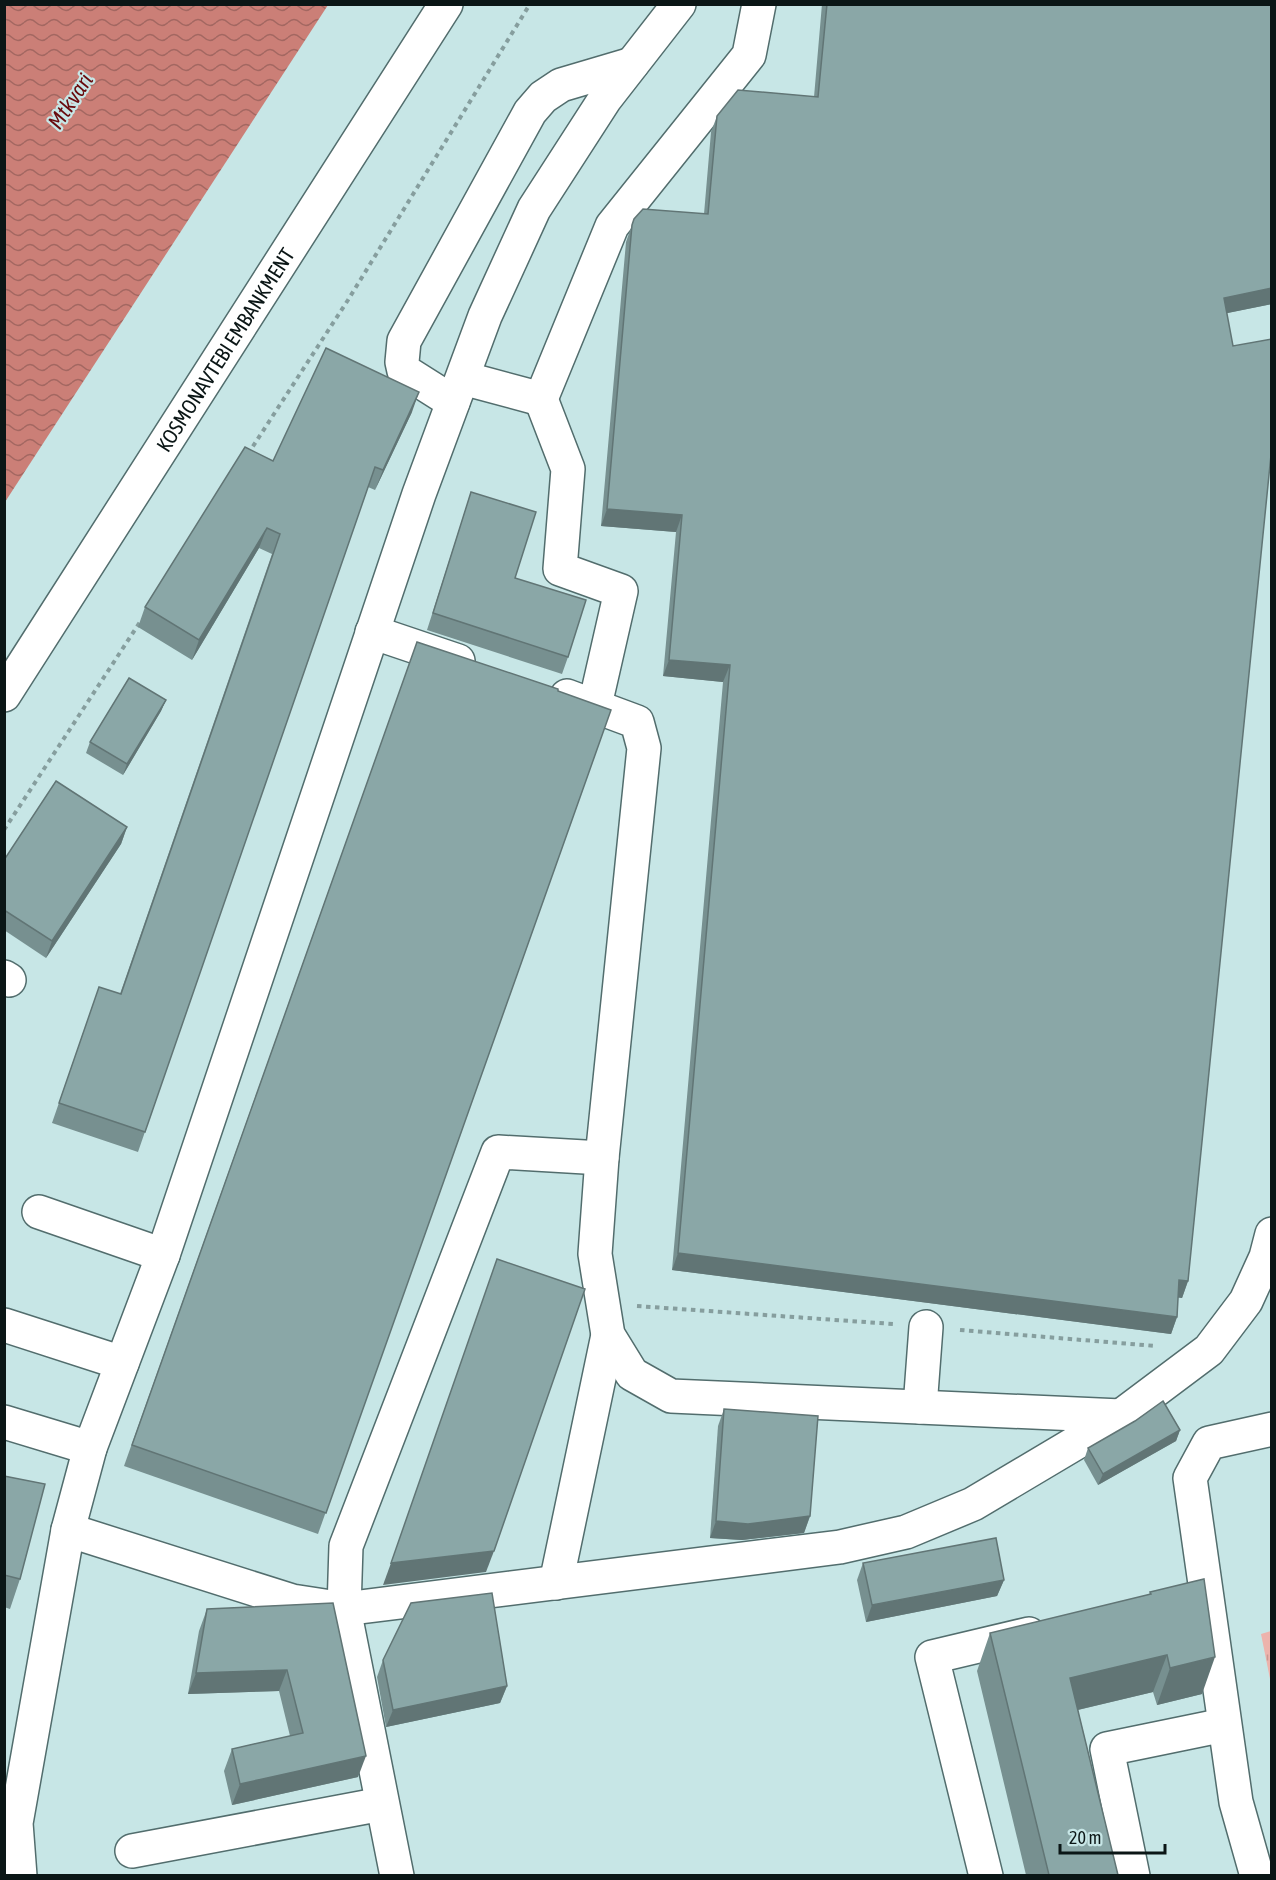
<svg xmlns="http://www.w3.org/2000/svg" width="1276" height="1880" font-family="'Asap Condensed',sans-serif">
	<defs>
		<pattern id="park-tufts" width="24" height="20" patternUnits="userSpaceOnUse" patternTransform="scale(1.5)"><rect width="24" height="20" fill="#edb3ac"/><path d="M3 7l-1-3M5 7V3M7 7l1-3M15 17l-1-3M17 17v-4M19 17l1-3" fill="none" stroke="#ca9993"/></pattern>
		<pattern id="water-waves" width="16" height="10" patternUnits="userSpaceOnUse" patternTransform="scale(1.5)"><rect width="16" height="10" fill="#cb7f77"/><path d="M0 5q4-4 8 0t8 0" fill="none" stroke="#a36761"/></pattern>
	</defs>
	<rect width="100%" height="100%" fill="#c7e6e6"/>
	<path fill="url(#park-tufts)" d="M1271 1631H1272L1271 1684 1261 1634Z"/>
	<path fill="url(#water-waves)" d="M5 4 328 5 5 502 4 5Z"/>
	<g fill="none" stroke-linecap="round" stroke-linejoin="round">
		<g stroke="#526d6d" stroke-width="36">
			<g id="minor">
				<path d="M463 378 541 399 612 226 749 55 759 4"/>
				<path d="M541 399 568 469 560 569 621 591 595 705"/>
				<path d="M453 402 404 371 402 362 404 341 530 112 543 97 561 85 632 64"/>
				<path d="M372 632 458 661"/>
				<path d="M567 696 637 722 644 748 602 1158 595 1254 608 1335 632 1374 671 1396 1121 1416"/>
				<path d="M4 977 9 980"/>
				<path d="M39 1212 163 1255"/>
				<path d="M4 1325 122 1363"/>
				<path d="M920 1407 926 1327"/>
				<path d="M4 1422 90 1448"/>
				<path d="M68 1530 292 1601 344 1609 840 1547 906 1532 973 1504 1121 1416 1209 1350 1246 1301 1266 1257 1272 1234"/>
				<path d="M556 1583 608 1335"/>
				<path d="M132 1851 382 1804"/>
				<path d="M20 1876 16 1823 68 1530 90 1448 163 1255 419 494 485 316 534 209 605 99 679 4"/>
				<path d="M397 1876 344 1609 346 1546 498 1152 602 1158"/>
				<path d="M986 1876 932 1657 1029 1634"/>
				<path d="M1133 1876 1107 1749 1224 1725"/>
				<path d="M1257 1876 1236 1802 1232 1774 1190 1478 1209 1443 1272 1429"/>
			</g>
		</g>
		<g stroke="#526d6d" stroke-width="36">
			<g id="major">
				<path id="s1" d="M4 695 446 4"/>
			</g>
		</g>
		<g stroke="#869e9e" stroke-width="4" stroke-dasharray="4.5 4.5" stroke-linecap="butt">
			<path d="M248 454 348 300 530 4"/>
			<path d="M4 830 142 619"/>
			<path d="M637 1306 893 1324"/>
			<path d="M960 1330 1156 1346"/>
		</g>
		<use href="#minor" stroke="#fff" stroke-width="33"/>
		<use href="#major" stroke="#fff" stroke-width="33"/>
	</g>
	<g fill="#779090">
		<path d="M822 4H1272V304L1227 313 1188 1281 1182 1298 1178 1297 1177 1317 1171 1334 672 1270 723 682 663 676 676 532 601 526 626 242 634 219 704 214 711 132 717 116 814 97Z"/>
		<path d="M412 412 375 490 368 487 138 1152 52 1123 92 1007 120 994 272 554 259 548 192 660 138 627 145 607 273 461Z"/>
		<path d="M471 492 515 578 568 657 562 674 427 630Z"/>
		<path d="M417 642 611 710 318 1534 124 1466Z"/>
		<path d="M166 700 161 711 123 775 86 753 90 742Z"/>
		<path d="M127 827 121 844 46 958 4 930V860Z"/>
		<path d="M724 1409 810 1516 804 1533 742 1540 710 1538 718 1426Z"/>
		<path d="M1180 1430 1176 1441 1098 1485 1084 1460 1088 1448Z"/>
		<path d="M4 1476 20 1579 10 1609 4 1607Z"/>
		<path d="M863 1563 1004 1580 997 1596 866 1622 857 1580Z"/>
		<path d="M1150 1592 1202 1694 1157 1705 1153 1692 1078 1710 1118 1875H1026L977 1671 990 1633 1149 1595Z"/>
		<path d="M333 1603 358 1777 232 1805 224 1771 232 1749 290 1736 279 1691 188 1694 199 1631 207 1609Z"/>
		<path d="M383 1660 507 1686 500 1703 386 1727 377 1677Z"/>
	</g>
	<g fill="#617575">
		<path d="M1272 288V304L1218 315 1224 298Z"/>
		<path d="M419 392 412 412 375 490 383 470Z"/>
		<path d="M607 509 682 515 676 532 601 526Z"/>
		<path d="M267 528 259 548 192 660 199 640Z"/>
		<path d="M669 660 730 665 723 682 663 676Z"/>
		<path d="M166 700 161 711 123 775 127 764Z"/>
		<path d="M127 827 121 844 46 958 52 941Z"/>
		<path d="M678 1253 1177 1317 1171 1334 672 1270Z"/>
		<path d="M1179 1280 1188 1281 1182 1298 1173 1297Z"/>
		<path d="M1180 1430 1176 1441 1098 1485 1103 1474Z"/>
		<path d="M810 1516 804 1533 742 1540 710 1538 716 1521Z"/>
		<path d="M494 1551 486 1572 383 1585 391 1563Z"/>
		<path d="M1004 1580 997 1596 866 1622 872 1605Z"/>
		<path d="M1167 1655 1153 1692 1056 1715 1070 1678Z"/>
		<path d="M1215 1657 1202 1694 1157 1705 1170 1668Z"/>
		<path d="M287 1670 279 1691 188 1694 196 1673Z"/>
		<path d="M507 1686 500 1703 386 1727 393 1710Z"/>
		<path d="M366 1756 358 1777 232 1805 240 1784Z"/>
	</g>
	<g fill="#8aa7a7" stroke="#617575" stroke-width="1.5">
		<path d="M827 4H1272V288L1224 298 1233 346 1272 339V445L1188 1281 1179 1280 1177 1317 678 1253 730 665 669 660 682 515 607 509 632 225 634 219 643 209 708 214 717 116 738 90 818 97Z"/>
		<path d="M326 348 419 392 383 470 375 467 145 1132 59 1103 99 987 121 994 280 534 267 528 199 640 145 607 245 447 273 461Z"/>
		<path d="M471 492 536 512 515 578 586 600 568 657 433 613Z"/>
		<path d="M417 642 558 689V691L611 710 326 1513 132 1445Z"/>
		<path d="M129 678 166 700 127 764 90 742Z"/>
		<path d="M56 781 127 827 52 941 4 910V860Z"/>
		<path d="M497 1259 585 1289 494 1551 391 1563Z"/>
		<path d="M1163 1401 1180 1430 1103 1474 1088 1448 1135 1421Z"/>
		<path d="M724 1409 818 1416 810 1516 748 1524 716 1521Z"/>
		<path d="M4 1476 45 1484 20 1579 4 1575Z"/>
		<path d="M996 1538 1004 1580 872 1605 863 1563Z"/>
		<path d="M1204 1579 1215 1657 1170 1668 1167 1655 1070 1678 1118 1875H1049L990 1633 1151 1594 1150 1592Z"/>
		<path d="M492 1593 507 1686 393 1710 383 1660 411 1603Z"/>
		<path d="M333 1603 366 1756 240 1784 232 1749 303 1733 287 1670 196 1673 207 1609Z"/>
	</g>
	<g text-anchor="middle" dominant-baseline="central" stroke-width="4.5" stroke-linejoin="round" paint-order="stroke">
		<g font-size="21" fill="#0b1616" stroke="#c7e6e6">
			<text stroke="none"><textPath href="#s1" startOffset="410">KOSMONAVTEBI EMBANKMENT</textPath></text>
		</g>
		<g font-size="22" font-style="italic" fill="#680a0d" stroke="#c7e6e6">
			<text transform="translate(70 101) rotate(-56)">Mtkvari</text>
		</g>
	</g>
	<rect width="1276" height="1880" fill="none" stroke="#0b1616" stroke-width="12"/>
	<path d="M1060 1844v9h105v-9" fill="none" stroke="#0b1616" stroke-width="3"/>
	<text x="1069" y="1844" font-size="18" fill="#0b1616" stroke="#c7e6e6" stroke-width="4.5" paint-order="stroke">20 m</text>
</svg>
